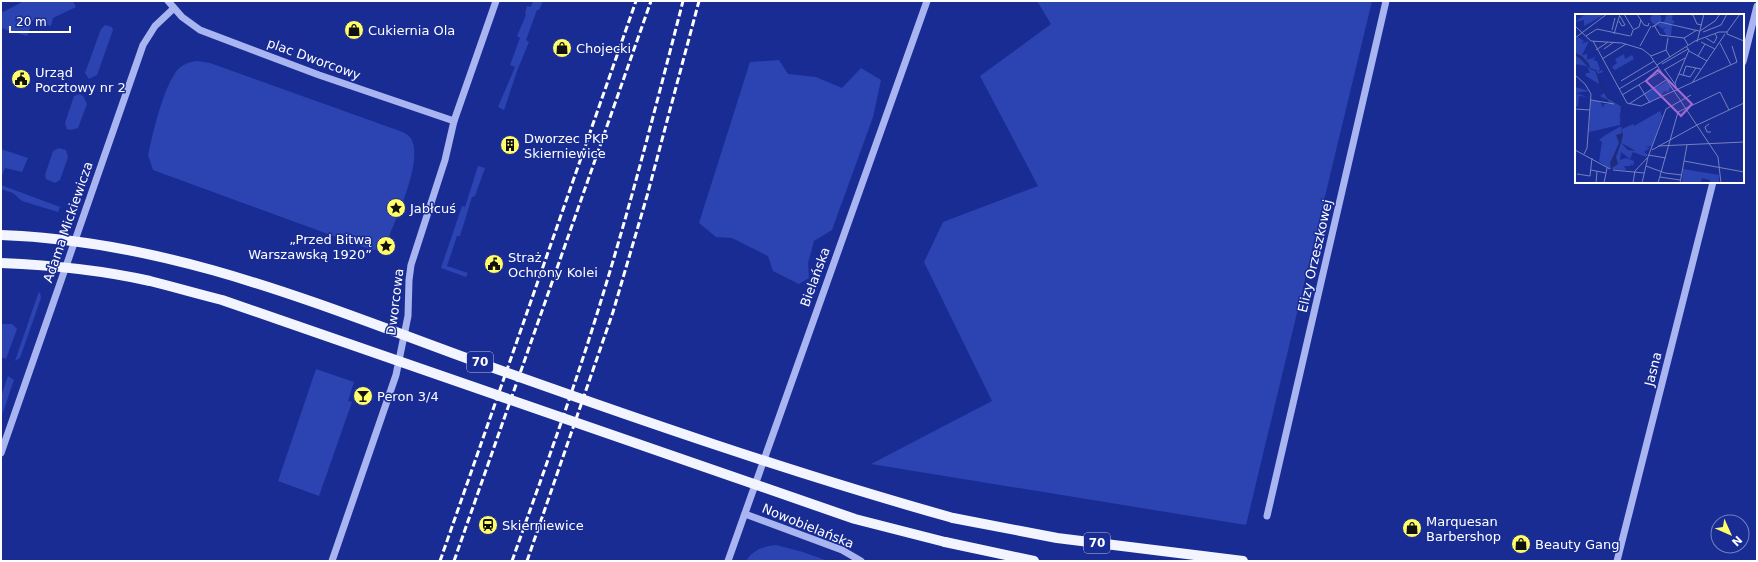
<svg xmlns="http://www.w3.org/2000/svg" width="1758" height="562" font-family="'DejaVu Sans',sans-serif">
	<rect width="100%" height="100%" fill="#192c93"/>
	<g fill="#2c43b2">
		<path d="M24 1H73L76 7 53 18 51 26 33 20 27 36 1 28V13Z"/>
		<path d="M533 1H543L539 10H537L526 40 529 42 517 71 504 110 498 107 515 67 510 65 520 38 517 36 526 15 525 14 527 6 531 7Z"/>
		<path d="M1037 1H1372L1246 525 871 464 992 401 924 262 943 222 1038 186 980 76 1051 24Z"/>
		<path d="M105 25 112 27 113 30 97 75 89 79 85 73 101 29Z"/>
		<path d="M779 60 788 74 816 77 842 88 861 68 881 80 873 117 832 230 814 241 808 263 809 278 799 284 773 271 768 256 732 238 716 237 699 223 750 62Z"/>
		<path d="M197 61 210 63 400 131C403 132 407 134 410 137 425 158 397 215 389 237 385 244 381 250 372 250L153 170 148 155 150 146C155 125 163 92 174 75 178 66 188 62 197 61Z"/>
		<path d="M79 94 83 96 87 104 78 128 71 130 67 129 65 123 74 96Z"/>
		<path d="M59 148 66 150 68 157 60 180 55 183 46 179 45 175 53 151Z"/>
		<path d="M1 149 28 158 22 172 5 168 1 178Z"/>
		<path d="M478 166 485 168 475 196 472 197 460 236H457L447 266 468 273 466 277 441 268 462 206 465 207Z"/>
		<path d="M1 185 60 207 58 212 22 201 13 193 1 189Z"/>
		<path d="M40 292 41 298 20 358 15 361 38 294Z"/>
		<path d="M1 324H12L17 329 6 359 1 357Z"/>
		<path d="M316 369 354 382 348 401 352 402 319 496 278 481Z"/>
		<path d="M8 376 14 380 1 418V396Z"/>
		<path d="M776 545 803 552 828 561H746C753 550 764 546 776 545Z"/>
	</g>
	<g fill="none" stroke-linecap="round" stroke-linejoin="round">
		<g stroke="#a9b5f0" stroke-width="7">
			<path d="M168 1 182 17 200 30 319 75 454 121"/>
			<path d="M1743 62 1757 6"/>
			<path d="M1 453 143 45 155 26 173 9"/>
			<path d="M745 514 842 550 861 561"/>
			<path d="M1267 516 1386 1"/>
			<path d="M332 561 396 375 408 316 409 280 411 265 445 160 454 121 496 1"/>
			<path d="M728 561 927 1"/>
			<path d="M1617 561 1713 182"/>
		</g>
		<g stroke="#f2f4ff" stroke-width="10">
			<path d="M953 518 1057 538 1243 561"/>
			<path d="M945 542 1034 561"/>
		</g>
		<g stroke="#fff" stroke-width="3" stroke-dasharray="7 3" stroke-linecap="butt">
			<path d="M440 561 636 1"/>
			<path d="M454 561 651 1"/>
			<path d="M512 561C542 476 574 390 600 304 631 204 657 102 683 1"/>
			<path d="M527 561 613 312 647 196 699 1"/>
		</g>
		<g stroke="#f2f4ff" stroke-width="10">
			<path d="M1 235C171 241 320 305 477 362 634 418 792 473 953 518"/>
			<path d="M1 263C51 265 101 270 150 281 174 287 198 294 222 300L855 519 945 542"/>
		</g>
	</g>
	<defs>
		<g id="shop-disc" transform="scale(1)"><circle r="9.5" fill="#fffe68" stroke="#192c93"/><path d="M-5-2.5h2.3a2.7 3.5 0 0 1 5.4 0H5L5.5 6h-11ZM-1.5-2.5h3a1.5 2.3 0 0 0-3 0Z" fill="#111"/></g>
		<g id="civic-disc" transform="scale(1)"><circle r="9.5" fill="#fffe68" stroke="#192c93"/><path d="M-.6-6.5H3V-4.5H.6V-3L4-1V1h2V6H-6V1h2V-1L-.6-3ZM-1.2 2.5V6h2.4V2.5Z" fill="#111"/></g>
		<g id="building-disc" transform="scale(1)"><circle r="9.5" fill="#fffe68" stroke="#192c93"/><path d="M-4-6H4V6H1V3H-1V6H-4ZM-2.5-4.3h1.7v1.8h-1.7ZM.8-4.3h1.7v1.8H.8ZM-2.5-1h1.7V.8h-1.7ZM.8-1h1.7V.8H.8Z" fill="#111"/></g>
		<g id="sight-disc" transform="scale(1)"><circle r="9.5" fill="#fffe68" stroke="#192c93"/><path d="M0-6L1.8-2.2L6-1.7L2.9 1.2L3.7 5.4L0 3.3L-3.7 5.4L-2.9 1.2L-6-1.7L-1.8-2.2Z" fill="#111"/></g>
		<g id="bar-disc" transform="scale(1)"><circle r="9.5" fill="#fffe68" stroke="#192c93"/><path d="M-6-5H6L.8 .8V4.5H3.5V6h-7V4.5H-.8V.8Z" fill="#111"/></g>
		<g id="station-disc" transform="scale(1)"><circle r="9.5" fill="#fffe68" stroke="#192c93"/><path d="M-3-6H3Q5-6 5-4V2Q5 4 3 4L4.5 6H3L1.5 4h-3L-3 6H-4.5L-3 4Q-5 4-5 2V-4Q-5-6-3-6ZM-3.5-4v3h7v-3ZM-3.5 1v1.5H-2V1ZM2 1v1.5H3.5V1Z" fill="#111"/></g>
	</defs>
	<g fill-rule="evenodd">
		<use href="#shop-disc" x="354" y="30"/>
		<use href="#shop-disc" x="562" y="48"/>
		<use href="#civic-disc" x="21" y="79"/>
		<use href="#building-disc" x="510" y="145"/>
		<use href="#sight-disc" x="396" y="208"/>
		<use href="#sight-disc" x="386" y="246"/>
		<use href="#civic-disc" x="494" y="264"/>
		<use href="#bar-disc" x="363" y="396"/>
		<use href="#station-disc" x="488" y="525"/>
		<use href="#shop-disc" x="1412" y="528"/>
		<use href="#shop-disc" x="1521" y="544"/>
	</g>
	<g text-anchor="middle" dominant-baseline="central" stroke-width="3" stroke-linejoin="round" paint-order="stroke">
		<g fill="#192c93" stroke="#bac0df" stroke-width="1">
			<rect x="467" y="352" width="26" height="20" rx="3"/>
			<rect x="1084" y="533" width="26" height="20" rx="3"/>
		</g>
		<g font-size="12" font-weight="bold" fill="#fff">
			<text x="480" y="362">70</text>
			<text x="1097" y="543">70</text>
		</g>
		<g font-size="13" fill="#fff" stroke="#192c93" text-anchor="start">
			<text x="368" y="30">Cukiernia Ola</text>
			<text x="576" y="48">Chojecki</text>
			<text x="35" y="72">Urząd<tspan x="35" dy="15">Pocztowy nr 2</tspan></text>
			<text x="524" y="138">Dworzec PKP<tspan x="524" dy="15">Skierniewice</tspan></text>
			<text x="410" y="208">Jabłcuś</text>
			<text x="372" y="239" text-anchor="end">„Przed Bitwą<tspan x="372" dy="15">Warszawską 1920”</tspan></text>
			<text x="508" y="257">Straż<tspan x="508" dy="15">Ochrony Kolei</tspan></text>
			<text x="377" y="396">Peron 3/4</text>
			<text x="1426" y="521">Marquesan<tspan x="1426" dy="15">Barbershop</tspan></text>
			<text x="502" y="525">Skierniewice</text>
			<text x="1535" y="544">Beauty Gang</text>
		</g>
		<g font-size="13" fill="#fff" stroke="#192c93">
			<text transform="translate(314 59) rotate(20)">plac Dworcowy</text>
			<text transform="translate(68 222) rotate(-71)">Adama Mickiewicza</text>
			<text transform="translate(1315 256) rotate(-77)">Elizy Orzeszkowej</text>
			<text transform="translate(815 277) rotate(-70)">Bielańska</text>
			<text transform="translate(395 302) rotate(-83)">Dworcowa</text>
			<text transform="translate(1653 369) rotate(-76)">Jasna</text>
			<text transform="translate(808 526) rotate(22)">Nowobielańska</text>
		</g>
	</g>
	<g transform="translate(1575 14)">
		<rect width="169" height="169" fill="#192c93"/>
		<path d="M75.5 5a5.5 5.5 0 1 1 11 0a5.5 5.5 0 1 1-11 0ZM10 0H31L9 12V6L0 8ZM98 0 97 5 100 9 95 10 97 12 96 21 92 22 88 16 91 13 87 15 83 11 80 14V11L89 8 92 0ZM3 23 9 27 6 30 14 27 7 41 12 40V46L21 43 18 46 22 47 25 55 23 58 27 56 28 58 22 60 24 70 11 62V59H15L12 52 0 50V41L5 45 6 43 0 39V25ZM49 40 50 45 57 41 59 45 40 56 37 53 42 49 40 45ZM92 67 98 75 95 74 93 78 89 77 85 84 75 88 70 80ZM24 70 32 84 46 91 45 111 14 118 16 86 25 87 28 94 29 90H34L33 86 25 82 29 79ZM0 73 14 77 1 79 12 83 4 82 3 93 0 92ZM85 97 87 102 77 132 70 133 75 134 69 138 73 141 71 143 58 138 55 145 46 138 45 146 51 144 59 147 58 152 56 150 55 152H49L51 156 34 155 24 147 27 128 24 126 29 122 46 112 47 115 58 110 59 112ZM108 155 144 161V169H135V166L127 164 126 169H107Z" fill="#2c43b2"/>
		<path d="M0 39 7 42 14 50 15 54 21 56 33 83 45 89 49 94 44 105 48 121 46 129 61 137 53 136 46 129 41 143 43 150 37 154 38 162 36 169 37 160 35 149 44 129 41 121 47 119 44 105 47 93 32 84 20 57 15 55Z" fill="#1d2c7c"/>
		<path fill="none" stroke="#7580be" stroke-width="1" d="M49 0 58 15M62 0 69 11 73 12 74 9M114 0 118 1 122 10 127 11M44 7 47 12 50 11 45 2M79 11 85 21 109 24 113 31M0 12 16 27 47 29 67 35 75 41 143 143 146 169M77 13 85 8 124 17M37 16 40 4M125 17 140 7 145 0M128 18 146 11 152 0M152 18 165 0M39 20 45 0M152 20 169 27M11 22 22 15 55 22M56 22 58 16 64 13 66 6M0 24 32 0M93 24 91 36 95 43M109 24 122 16M131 24 139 29 142 23 140 20M18 27 52 89 66 92 162 48 157 32M122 28 129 0M126 28 140 35M145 29 156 51M65 32 76 12M29 35 39 28M21 36 33 28M114 37 132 47M76 42 91 36M123 42 130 30M27 45 51 30M87 50 113 35M82 51 120 27 144 18H152V20M89 56 110 44M90 56 100 70M104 60 115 63 121 54M0 61 10 70 16 80 12 134 9 140M108 61 111 52 126 55M46 67 79 47M117 69 150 20M64 71 75 89M44 75 83 52M102 77 100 69 114 36 111 32M145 78 154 96M47 81 85 58M16 86 39 90M54 90 91 66M0 95 15 96M103 98 145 78M134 110 130 113 132 118H136M122 111 169 89M83 132 169 128M0 136 35 155M77 136 122 111M73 141 91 144M109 147 169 158M71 152 90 159 107 161M16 156 31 159M38 156 69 159M60 157 72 144M2 160 15 162 17 144M85 163 105 166M21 169 22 157M29 169 32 154M58 169 60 157M67 169 73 143 91 95 116 81M83 169 103 98M105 169 112 131"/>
		<path fill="#a36bd2" fill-opacity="0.15" stroke="#a36bd2" stroke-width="2" d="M83 56 117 90 106 102 71 67Z"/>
		<rect width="169" height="169" fill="none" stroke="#fff" stroke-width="2"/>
	</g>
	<rect width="1758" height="562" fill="none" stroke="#ffffff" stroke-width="4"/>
	<g transform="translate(1730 534) rotate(135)"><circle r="19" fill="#192c93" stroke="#7580be"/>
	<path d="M0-3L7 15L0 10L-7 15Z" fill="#fffe68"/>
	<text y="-6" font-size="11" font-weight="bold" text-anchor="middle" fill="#ffffff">N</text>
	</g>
	<path d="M10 26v6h60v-6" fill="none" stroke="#ffffff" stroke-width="2"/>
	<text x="16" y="26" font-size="12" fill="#ffffff" stroke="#192c93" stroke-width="3" paint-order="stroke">20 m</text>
</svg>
